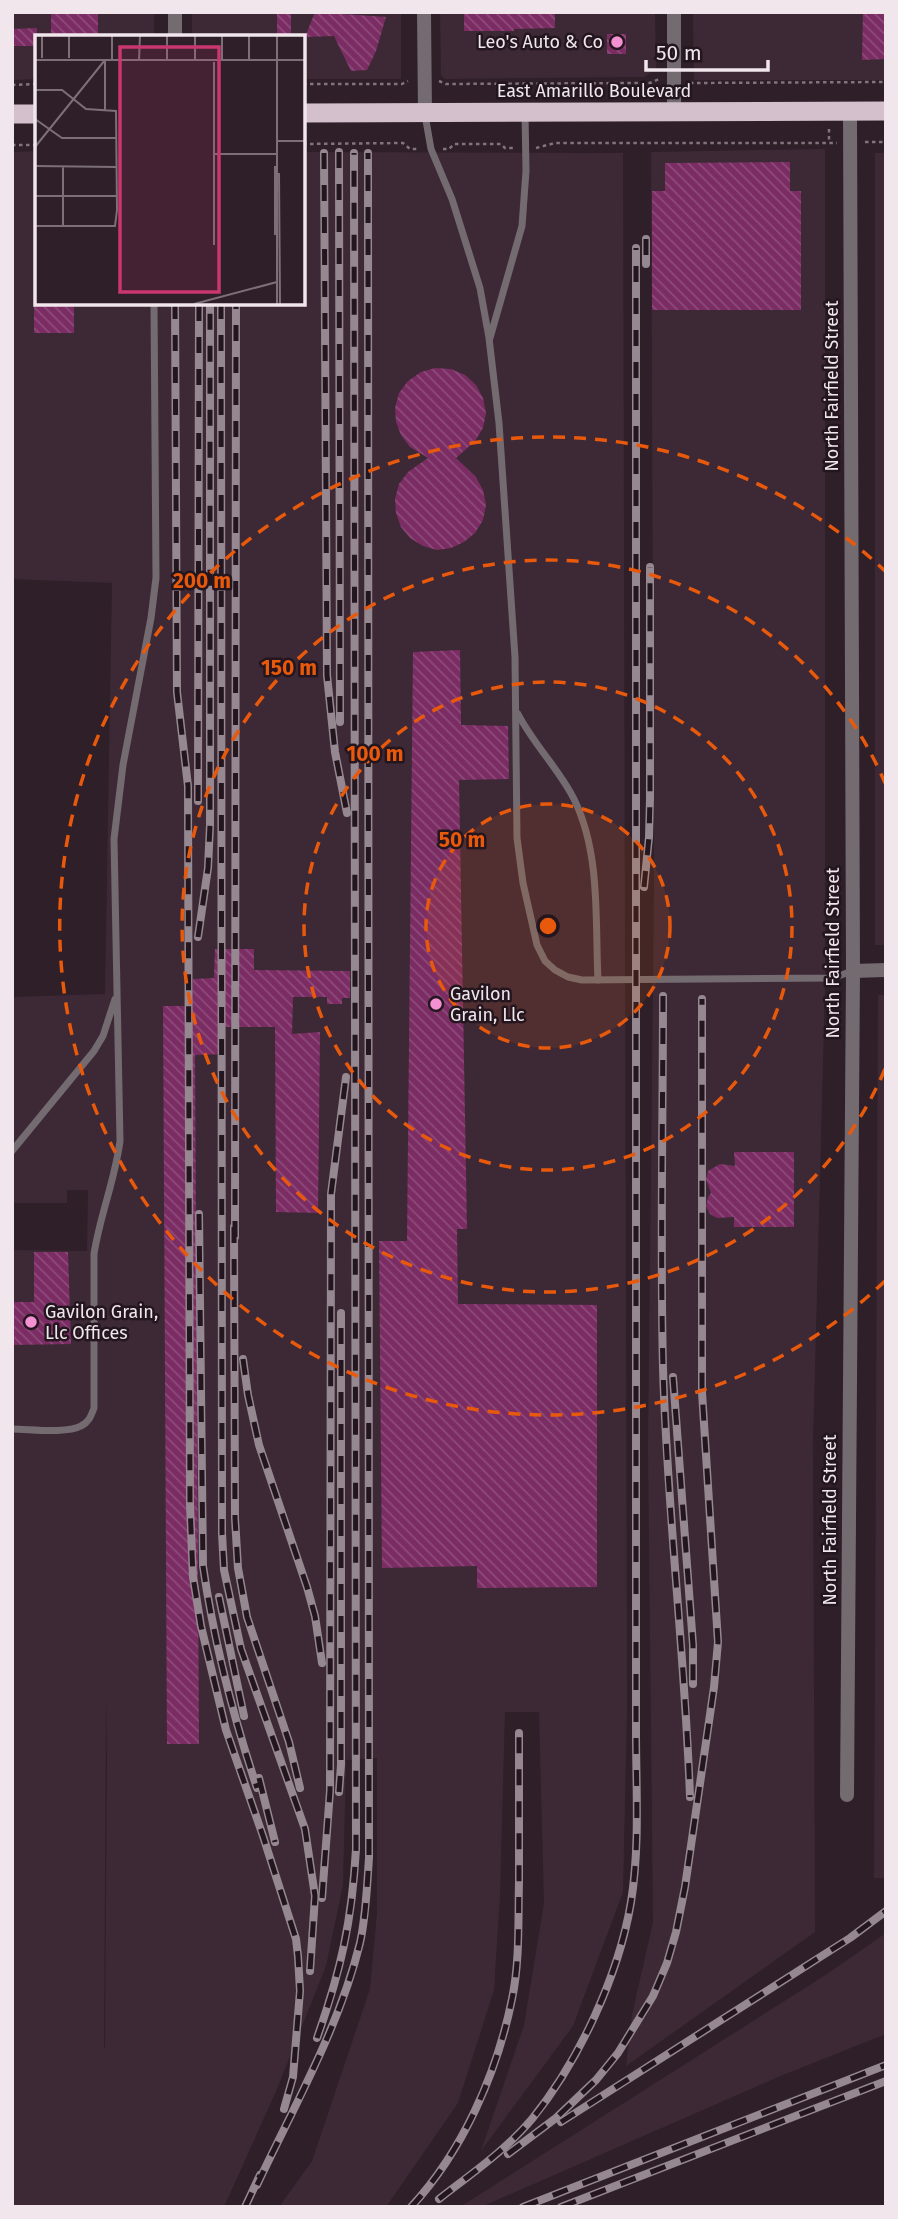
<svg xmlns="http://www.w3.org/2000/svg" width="898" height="2219" font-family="'Fira Sans',sans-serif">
	<defs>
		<pattern id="building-back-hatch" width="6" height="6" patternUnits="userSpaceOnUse" patternTransform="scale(1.75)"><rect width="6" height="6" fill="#7a2c63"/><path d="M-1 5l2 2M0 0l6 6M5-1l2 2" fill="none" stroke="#8d4b7a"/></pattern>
	</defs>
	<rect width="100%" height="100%" fill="#2e1f29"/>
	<g fill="#3d2936" fill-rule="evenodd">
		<path d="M12 12H154V37H37V79L12 80Z"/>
		<path d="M192 12H401V79H303V37H192Z"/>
		<path d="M440 12H655L656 68 645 77 445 79 441 75Z"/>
		<path d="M693 12H886V80H694Z"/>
		<path d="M825 149V988L813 1443 815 1932 626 2066 632 2015 653 1922 648 1447 654 887 651 152Z"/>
		<path d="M37 151V303H303V152L623 153 627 1709 623 1892 573 2026 481 2151 524 2025 544 1903 539 1712H505L500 1895 494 1990 458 2103 386 2207H279L312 2161 370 1989 377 1913V1758L346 1760 343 1885 326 1966 277 2089 224 2207H12V1250L87 1251 88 1190H67V1203H12V997L105 994 112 583 12 579V152ZM106 1700 107 1761 105 2049 104 2048Z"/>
		<rect x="875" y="153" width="11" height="792"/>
		<path d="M878 995H886V1878H874Z"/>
		<path d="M886 1933V2034L783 2075 481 2207H460L827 1974Z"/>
	</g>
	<g fill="url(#building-back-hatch)">
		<rect x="51" y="12" width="47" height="25"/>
		<rect x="277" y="12" width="14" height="25"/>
		<path d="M315 12 386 17 376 51 367 70 351 71 334 36 305 37Z"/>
		<path d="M464 12H555V28L514 29V31H464Z"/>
		<path d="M863 12H886V59L862 60Z"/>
		<path d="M37 28V46H12V29Z"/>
		<rect x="607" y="34" width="19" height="20"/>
		<path d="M790 162V191H801V310H652V191H665V163Z"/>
		<rect x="34" y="303" width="40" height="30"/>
		<path d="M435 368 451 369 465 375 476 385 483 398 486 413 483 428 475 441 456 458 476 477 483 490 486 505 483 520 475 533 464 542 451 548 437 550 423 546 410 538 401 527 396 513 395 499 399 484 408 472 428 458 410 447 401 435 396 422 395 408 399 393 408 381 421 372Z"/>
		<path d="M460 650 461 725 508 726 509 779 459 780 467 1229H457L458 1304 597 1305V1587L477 1588V1566L382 1568 379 1241H407L413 652Z"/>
		<path d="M215 949H254V970L350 971V998H342V1004H327V997H293L292 1034 320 1032 318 1213 276 1212 275 1027H224L225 1054 195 1055 199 1744H167L163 1006H192L193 979 214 978Z"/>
		<path d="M734 1152H794V1227H734V1217L717 1218 710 1214 706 1206 708 1197 711 1193 706 1179 708 1171 720 1164 735 1166Z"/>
		<path d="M34 1252H68L71 1344 12 1345V1302H34Z"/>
	</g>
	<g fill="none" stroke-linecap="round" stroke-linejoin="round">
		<g stroke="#81747d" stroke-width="2.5" stroke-dasharray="3.5 3.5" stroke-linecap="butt">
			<path d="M439 81 446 84 632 83H650L659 79"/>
			<path d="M690 83 886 82"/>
			<path d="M303 84H402L408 81"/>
			<path d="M12 85 37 84"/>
			<path d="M829 129V143"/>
			<path d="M865 142H886"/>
			<path d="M303 144 403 143 410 149H418"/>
			<path d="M12 145H37"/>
			<path d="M536 148 555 143H837"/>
			<path d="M443 149H449L454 144H501L505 148H516"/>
		</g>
		<g stroke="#736b70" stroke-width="7">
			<path d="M425 115 431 149 452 199 480 288 489 338 499 423 515 657 517 838 523 883 537 945 545 961 555 970 568 977 582 980 832 978 853 971"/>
			<path d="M490 338 522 226 526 171 525 113"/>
			<path d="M518 714C534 745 559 769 574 799 601 854 595 921 598 980"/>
			<path d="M12 1151 94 1051 103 1036 115 999"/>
			<path d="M12 1429C30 1429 66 1434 81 1426 89 1422 91 1416 94 1408V1254C100 1215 115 1180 120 1141L114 839 123 765 151 618 156 578 154 303"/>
		</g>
		<g stroke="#736b70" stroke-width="14">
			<path d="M674 12V111"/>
			<path d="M175 37V12"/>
			<path d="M853 971 886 970"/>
			<path d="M847 1795 853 971 850 112"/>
		</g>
		<path stroke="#736b70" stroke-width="14" d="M424 12 425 113"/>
		<g stroke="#d3c0cc" stroke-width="19">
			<path d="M303 113 886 111"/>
			<path d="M12 114H37"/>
		</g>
		<g stroke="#958890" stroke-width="8">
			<g id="rail">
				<path d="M339 152 340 722"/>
				<path d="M324 153 327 675 335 752 347 813"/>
				<path d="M646 239V264"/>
				<path d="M175 303 177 692 188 786 190 1505 193 1577 201 1626 226 1730 263 1836 296 1939 298 1956 300 1991 293 2077 284 2109"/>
				<path d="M221 303 222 1533 224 1570 241 1649 305 1829 315 1896 310 1971"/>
				<path d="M198 801 199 303"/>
				<path d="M644 887 649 837 650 798V567"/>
				<path d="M198 937 208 868 210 825V303"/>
				<path d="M663 996C663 1120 660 1244 663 1368 667 1511 685 1654 690 1797"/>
				<path d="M199 1214 203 1566C214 1642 233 1716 257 1788"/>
				<path d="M234 1227 235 1518 238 1568 247 1617 289 1742 300 1788"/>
				<path d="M235 1237 236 303"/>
				<path d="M243 1359 248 1395 259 1445 307 1587 315 1616 322 1663"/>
				<path d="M673 1377 693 1645V1684"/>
				<path d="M219 1597 244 1716"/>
				<path d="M259 1778 275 1842"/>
				<path d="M339 1792 341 1765V1313"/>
				<path d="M322 1898 330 1791 331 1194 346 1077"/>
				<path d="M317 2038C341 1970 352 1921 356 1849L354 153"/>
				<path d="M561 2122 850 1938 886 1911"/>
				<path d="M508 2154 556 2118 596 2080 618 2053 653 1996 667 1963 676 1932 685 1887 714 1687 718 1642 702 1392V999"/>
				<path d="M257 2185C294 2106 339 2028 360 1943 366 1916 367 1886 369 1858L368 153"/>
				<path d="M439 2199C471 2174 506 2150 532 2119 579 2061 619 1975 631 1902 640 1846 636 1788 636 1731V248"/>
				<path d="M245 2207 260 2175"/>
				<path d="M411 2207C463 2151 497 2073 512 1999 520 1961 518 1920 519 1882 519 1832 519 1782 519 1733"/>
				<path d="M523 2207 886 2065"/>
				<path d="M561 2207 886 2081"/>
			</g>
		</g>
		<use href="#rail" stroke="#24161f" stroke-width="5" stroke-dasharray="16" stroke-linecap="butt"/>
	</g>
	<circle cx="548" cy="926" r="122" fill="#e8590c" fill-opacity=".12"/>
	<g fill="none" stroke="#e8590c" stroke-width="3.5" stroke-dasharray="12 9">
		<circle cx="548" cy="926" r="122"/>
		<circle cx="548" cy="926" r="244"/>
		<path d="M885 1069A366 366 0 1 1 885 783"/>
		<path d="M885 1281A489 489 0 1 1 885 571"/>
	</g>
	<g fill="#f491d3" stroke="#24161f" stroke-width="2.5">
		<circle cx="617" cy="42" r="7"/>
		<circle cx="436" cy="1004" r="7"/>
		<circle cx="31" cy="1322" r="7"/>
	</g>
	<g text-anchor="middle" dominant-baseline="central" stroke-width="5" stroke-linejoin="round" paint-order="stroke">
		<g font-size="18" fill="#f0e6ec" stroke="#24161f" text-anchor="start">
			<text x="603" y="42" text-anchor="end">Leo's Auto &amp; Co</text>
			<text x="450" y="994">Gavilon<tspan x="450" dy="21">Grain, Llc</tspan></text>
			<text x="45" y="1312">Gavilon Grain,<tspan x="45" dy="21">Llc Offices</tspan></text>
		</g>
		<g font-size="18" fill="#f0e6ec" stroke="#24161f">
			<text x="594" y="91">East Amarillo Boulevard</text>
			<text transform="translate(832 386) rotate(-90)">North Fairfield Street</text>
			<text transform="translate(833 953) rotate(-90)">North Fairfield Street</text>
			<text transform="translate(830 1520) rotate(-90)">North Fairfield Street</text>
		</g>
	</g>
	<g transform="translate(35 35)">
		<rect width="270" height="270" fill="#2e1f29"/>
		<path fill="none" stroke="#7c6f77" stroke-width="2" d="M7 0V23M77 0V25M132 0V25M160 0V25M187 0V25M214 0V25M242 0V269M34 23V0M0 25H270M104 25 105 0M0 55H27L51 74 81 76 82 175 80 191H0M70 75V25M0 84 27 103H82M242 106H270M0 112 70 25M179 119H242M0 131 82 132M240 131V200M28 132V191M244 138 245 269M0 161H82M179 210V27M159 269 242 247"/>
		<path fill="#c93771" fill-opacity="0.15" stroke="#c93771" stroke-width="3.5" d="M85 12H184V257H85Z"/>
		<rect width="270" height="270" fill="none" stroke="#f0e6ec" stroke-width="3.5"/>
	</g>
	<circle cx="548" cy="926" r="10" fill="#e8590c" stroke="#24161f" stroke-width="3.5"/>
	<g font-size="21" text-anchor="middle" font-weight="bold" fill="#e8590c" stroke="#24161f" stroke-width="5" stroke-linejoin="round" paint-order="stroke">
		<text x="202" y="588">200 m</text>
		<text x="289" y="675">150 m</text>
		<text x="375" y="761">100 m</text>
		<text x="462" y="847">50 m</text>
	</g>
	<rect width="898" height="2219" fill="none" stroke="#f0e6ec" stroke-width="28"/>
	<path d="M646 60v10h122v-10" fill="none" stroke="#f0e6ec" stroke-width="3.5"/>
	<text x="656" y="60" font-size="21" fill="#f0e6ec" stroke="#24161f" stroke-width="5" paint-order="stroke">50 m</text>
</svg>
